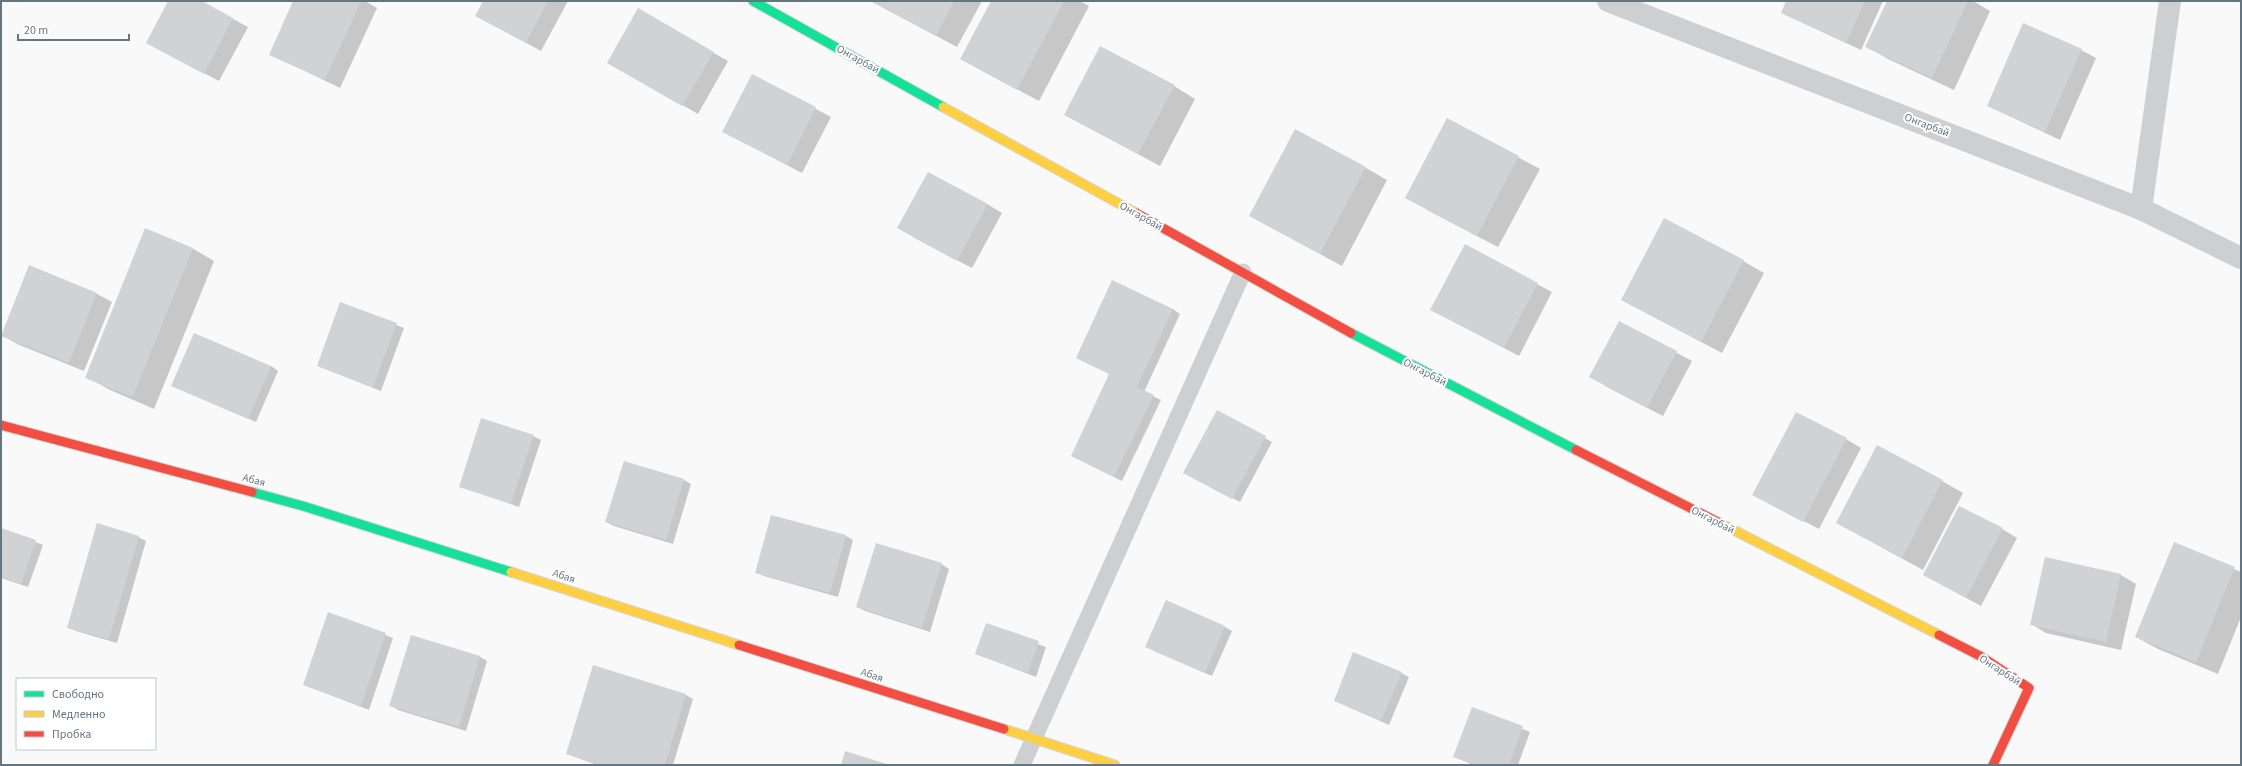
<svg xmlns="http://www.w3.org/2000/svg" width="2242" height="766" font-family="'Source Sans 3',sans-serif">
	<rect width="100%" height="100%" fill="#f9f9f9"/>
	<g fill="#0003">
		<path d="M169 1H200L248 27 219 81 162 51Z"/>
		<path d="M294 1H365L377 8 340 88 270 54Z"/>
		<path d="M485 1H568L541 51 492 24Z"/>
		<path d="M871 1H982L957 47Z"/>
		<path d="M992 1H1080L1089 6 1039 101 983 71Z"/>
		<path d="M1788 1H1883L1861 50 1782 13Z"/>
		<path d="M1888 1H1973L1990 11 1954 90 1888 59 1867 47Z"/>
		<path d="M638 10 728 61 698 114 608 62Z"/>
		<path d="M2081 50 2096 58 2060 140 1988 106Z"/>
		<path d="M752 75 831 117 802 173 739 140Z"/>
		<path d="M1174 86 1195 99 1160 166 1086 126Z"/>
		<path d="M1447 119 1540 169 1498 247 1427 210Z"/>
		<path d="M1366 168 1387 180 1342 266 1250 216Z"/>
		<path d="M987 204 1002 213 972 268 913 237Z"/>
		<path d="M192 248 214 261 154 409 108 389 87 377Z"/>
		<path d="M1743 261 1764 273 1722 353 1622 300Z"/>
		<path d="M30 266 97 294 112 302 84 371 17 344 2 335Z"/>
		<path d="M1537 284 1552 292 1519 356 1447 318Z"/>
		<path d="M341 303 404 328 381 391 318 366Z"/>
		<path d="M1173 309 1180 314 1144 392 1161 400 1122 481 1080 460 1110 374 1077 358Z"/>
		<path d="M1619 322 1692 361 1663 416 1605 386Z"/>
		<path d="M271 366 278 371 256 422 173 386Z"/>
		<path d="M1217 411 1272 442 1240 502 1192 477Z"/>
		<path d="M533 436 541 440 519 507 460 486Z"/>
		<path d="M1846 439 1861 448 1819 529 1769 503Z"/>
		<path d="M624 462 684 480 691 484 673 544 614 526 606 522Z"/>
		<path d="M1942 481 1963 493 1923 570 1837 523Z"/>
		<path d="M1 529 43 545 28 587 1 578Z"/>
		<path d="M2002 529 2017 538 1981 606 1924 575Z"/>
		<path d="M846 536 853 540 838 597 764 576 756 572Z"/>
		<path d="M138 537 146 541 117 643 76 631 68 627Z"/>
		<path d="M2174 544 2241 572V617L2218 674 2158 649 2136 637Z"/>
		<path d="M2046 558 2121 575 2136 584 2121 650 2046 633 2031 624Z"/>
		<path d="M941 564 949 569 930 632 865 611 858 607Z"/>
		<path d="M329 613 393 638 369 710 304 685Z"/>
		<path d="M986 625 1046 647 1036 677 976 654Z"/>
		<path d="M1225 627 1232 631 1212 676 1154 651Z"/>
		<path d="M479 656 487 661 466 731 398 710 390 705Z"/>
		<path d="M594 666 686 695 693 699 673 765H597L567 754Z"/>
		<path d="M1401 673 1409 677 1389 725 1335 701Z"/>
		<path d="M1473 708 1530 732 1518 765H1473L1454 756Z"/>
	</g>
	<g fill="#d0d2d3">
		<path d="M168 1H202L233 18 204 74 146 43Z"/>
		<path d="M293 1H361L325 80 269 55Z"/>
		<path d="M483 1H548L526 43 475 16Z"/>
		<path d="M870 1H954L936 36Z"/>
		<path d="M991 1H1064L1017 90 960 59Z"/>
		<path d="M1786 1H1865L1846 43 1781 13Z"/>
		<path d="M1887 1H1968L1932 78 1865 47Z"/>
		<path d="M638 8 714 52 682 106 607 63Z"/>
		<path d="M2023 23 2082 49 2045 132 1987 106Z"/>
		<path d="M1100 46 1175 85 1138 154 1064 115Z"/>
		<path d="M752 74 816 107 787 165 722 132Z"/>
		<path d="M1447 118 1519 156 1477 236 1405 198Z"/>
		<path d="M1295 129 1366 167 1320 254 1249 216Z"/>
		<path d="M928 172 988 204 957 261 897 228Z"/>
		<path d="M1664 218 1744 260 1701 342 1621 300Z"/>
		<path d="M145 228 193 248 133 397 85 378Z"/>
		<path d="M1465 244 1538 283 1504 348 1430 310Z"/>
		<path d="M29 265 97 293 69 363 1 336Z"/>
		<path d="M1112 280 1173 309 1137 387 1154 395 1114 477 1071 456 1109 374 1076 358Z"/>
		<path d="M340 302 397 323 373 387 317 366Z"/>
		<path d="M1619 321 1677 351 1647 408 1589 377Z"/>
		<path d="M194 333 271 366 248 419 171 386Z"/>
		<path d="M1217 410 1266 436 1232 499 1183 473Z"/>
		<path d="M1796 412 1847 438 1803 522 1752 495Z"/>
		<path d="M481 418 534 435 511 504 459 487Z"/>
		<path d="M1877 445 1943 480 1902 558 1836 523Z"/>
		<path d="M624 461 684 479 666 540 605 522Z"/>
		<path d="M1959 506 2003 528 1966 598 1923 575Z"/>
		<path d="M771 515 846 535 830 593 755 573Z"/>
		<path d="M97 523 139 536 109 639 67 628Z"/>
		<path d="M1 528 36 540 21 584 1 577Z"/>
		<path d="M2174 542 2235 567 2196 662 2135 637Z"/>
		<path d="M876 543 942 563 922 628 856 607Z"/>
		<path d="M2045 557 2121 574 2106 642 2030 625Z"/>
		<path d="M1166 600 1225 626 1205 673 1145 647Z"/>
		<path d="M328 612 386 633 361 706 303 685Z"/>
		<path d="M986 623 1039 641 1028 673 975 654Z"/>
		<path d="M411 635 480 656 459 727 389 706Z"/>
		<path d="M1353 652 1402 672 1381 721 1334 701Z"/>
		<path d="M593 665 686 694 665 765H600L566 754Z"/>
		<path d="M1472 707 1523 726 1509 765H1475L1453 757Z"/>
		<path d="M845 751 890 765H841Z"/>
	</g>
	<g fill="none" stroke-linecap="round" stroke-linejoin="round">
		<g stroke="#d5d6d7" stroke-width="11">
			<g id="fast">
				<path d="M753 1 943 107"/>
				<path d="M1351 333 1576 450"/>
				<path d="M252 492 303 506 511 572"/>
			</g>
		</g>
		<g stroke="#d5d6d7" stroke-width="11">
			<g id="slow">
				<path d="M943 107 1136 213"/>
				<path d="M1718 522 1939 635"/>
				<path d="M511 572 739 645"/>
				<path d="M1004 729 1115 765"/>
			</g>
		</g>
		<g stroke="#d5d6d7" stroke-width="11">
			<g id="jam">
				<path d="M1136 213 1351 333"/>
				<path d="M1 425 252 492"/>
				<path d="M1576 450 1718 522"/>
				<path d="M1939 635 1982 657 2029 688 1993 765"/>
				<path d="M739 645 1004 729"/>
			</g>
		</g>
		<path stroke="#cecfd0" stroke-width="17" d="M1022 765 1243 272"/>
		<g stroke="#cecfd0" stroke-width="22">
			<path d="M1608 1 2141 209 2241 258"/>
			<path d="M2141 209 2170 1"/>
		</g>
		<use href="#fast" stroke="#16e098" stroke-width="9"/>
		<use href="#slow" stroke="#ffcf43" stroke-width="9"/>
		<use href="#jam" stroke="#f24e42" stroke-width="9"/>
	</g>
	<g text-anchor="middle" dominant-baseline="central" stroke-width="4" stroke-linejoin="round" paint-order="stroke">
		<g font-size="11" fill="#657683" stroke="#fff">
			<text transform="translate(858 59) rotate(29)">Онгарбай</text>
			<text transform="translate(1927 125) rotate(21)">Онгарбай</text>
			<text transform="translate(1141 216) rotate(29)">Онгарбай</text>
			<text transform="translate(1425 372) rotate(27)">Онгарбай</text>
			<text transform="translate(254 480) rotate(15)">Абая</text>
			<text transform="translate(1713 520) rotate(27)">Онгарбай</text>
			<text transform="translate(564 576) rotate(18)">Абая</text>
			<text transform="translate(2000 670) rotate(33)">Онгарбай</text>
			<text transform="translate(872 675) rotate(18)">Абая</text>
		</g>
	</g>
	<rect width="2242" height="766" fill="none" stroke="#657683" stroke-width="4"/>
	<rect x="16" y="678" width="140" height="72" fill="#ffffff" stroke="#c1c8cd"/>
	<rect x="24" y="691" width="20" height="6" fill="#16e098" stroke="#c1c8cd"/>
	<text x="52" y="698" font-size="12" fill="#657683">Свободно</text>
	<rect x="24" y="711" width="20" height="6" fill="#ffcf43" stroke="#c1c8cd"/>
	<text x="52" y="718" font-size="12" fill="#657683">Медленно</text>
	<rect x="24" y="731" width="20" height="6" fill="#f24e42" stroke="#c1c8cd"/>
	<text x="52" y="738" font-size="12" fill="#657683">Пробка</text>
	<path d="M18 34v6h111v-6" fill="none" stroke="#657683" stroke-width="2"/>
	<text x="24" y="34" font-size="12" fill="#657683" stroke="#ffffff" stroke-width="3" paint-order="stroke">20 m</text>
</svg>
